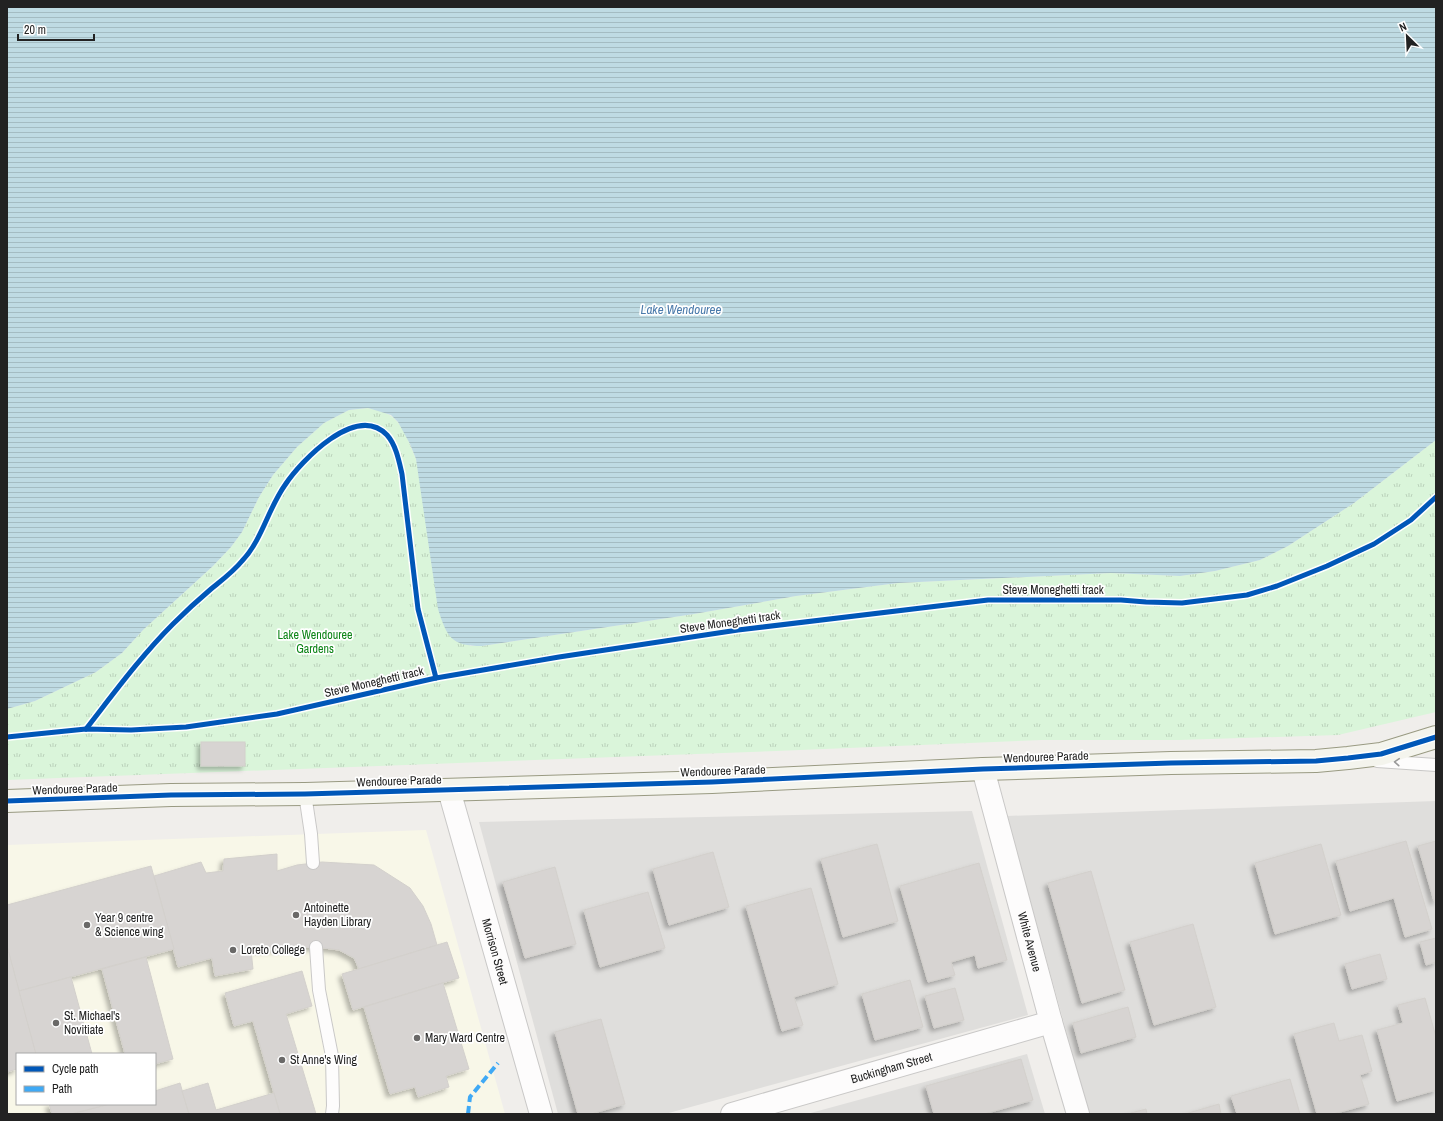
<svg xmlns="http://www.w3.org/2000/svg" width="1443" height="1121" font-family="'Archivo Narrow',sans-serif">
	<defs>
		<pattern id="park-tufts" width="24" height="20" patternUnits="userSpaceOnUse"><rect width="24" height="20" fill="#daf5da"/><path d="M3 7l-1-3M5 7V3M7 7l1-3M15 17l-1-3M17 17v-4M19 17l1-3" fill="none" stroke="#bbd2bb"/></pattern>
		<pattern id="water-rules" width="6" height="5" patternUnits="userSpaceOnUse"><rect width="6" height="5" fill="#bfdbe3"/><path d="M0 2.5h6" fill="none" stroke="#a4bcc2"/></pattern>
		<filter id="shadow"><feDropShadow dx="-3.5" dy="3.5" stdDeviation="2" flood-color="#0004"/></filter>
	</defs>
	<rect width="100%" height="100%" fill="#f0eeeb"/>
	<g fill="#dfdedc">
		<path d="M1436 801V1114H1089L1007 816Z"/>
		<path d="M972 811 1028 1015 665 1114H558L479 822Z"/>
		<path d="M1027 1054 1045 1114H807Z"/>
	</g>
	<path fill="#f8f7e8" fill-rule="evenodd" d="M426 830 505 1114H7V845ZM17 1054H155V1104H17Z"/>
	<path fill="url(#park-tufts)" d="M368 408C375 410 385 412 391 416 404 425 410 445 416 459L470 646H482L694 614 796 596 898 583 1111 573 1180 576 1215 571 1260 560 1288 546 1354 503 1436 440V712L1338 735 1179 740H1042L776 751 7 780V709L35 701 96 672 122 653 143 630 213 566 231 547 242 532 259 497 273 475 297 447 324 423 349 410Z"/>
	<path fill="url(#water-rules)" d="M7 7H1436V440L1354 503 1288 546 1260 560 1215 571 1180 576 1111 573 898 583 796 596 694 614 482 646C451 646 447 637 438 609L416 459 410 444 398 422 391 415 368 408 349 410 324 423 297 447 273 475 259 497 242 532 231 547 213 566 143 630 122 653 96 672 35 701 7 709Z"/>
	<g fill="#d7d4d2" stroke="#d3d0cc" filter="url(#shadow)">
		<rect x="201" y="742" width="44" height="24"/>
		<path d="M1406 841 1432 929 1405 937 1394 898 1350 911 1336 861Z"/>
		<path d="M1436 841V901H1434L1418 846Z"/>
		<path d="M877 844 898 921 843 937 821 859Z"/>
		<path d="M1321 844 1341 915 1275 934 1255 863Z"/>
		<path d="M713 852 729 907 669 925 653 869Z"/>
		<path d="M277 854V871L297 865 322 862 374 865 410 888 423 906 431 924 437 945 359 969 354 958 339 950 316 947 251 950 253 969 215 976 212 958 178 967 154 876 201 862 206 873 223 871 224 859Z"/>
		<path d="M979 863 1007 960 978 968 975 955 951 962 955 975 928 982 900 886Z"/>
		<path d="M151 866 174 949 19 991 7 946V905Z"/>
		<path d="M555 867 576 944 525 958 503 882Z"/>
		<path d="M1091 871 1125 990 1082 1003 1048 883Z"/>
		<path d="M811 888 838 984 794 997 803 1025 782 1031 746 906Z"/>
		<path d="M648 892 665 948 600 967 584 910Z"/>
		<path d="M1193 924 1216 1007 1154 1025 1130 942Z"/>
		<path d="M1436 938V962L1426 965 1420 942Z"/>
		<path d="M447 942 459 978 353 1010 342 974Z"/>
		<path d="M7 946 36 1054H17V1069L7 1072Z"/>
		<path d="M1380 954 1387 979 1352 989 1345 964Z"/>
		<path d="M146 957 173 1059 155 1064V1054H125L102 969Z"/>
		<path d="M302 971 312 1006 286 1014 316 1114H280L253 1021 234 1026 225 993Z"/>
		<path d="M71 977 92 1054H36L19 991Z"/>
		<path d="M910 980 923 1027 875 1040 862 994Z"/>
		<path d="M443 983 469 1069 446 1076 449 1087 418 1097 415 1087 390 1094 364 1007Z"/>
		<path d="M955 988 964 1020 934 1028 925 996Z"/>
		<path d="M1425 998 1436 1037V1090L1397 1101 1377 1030 1403 1023 1398 1005Z"/>
		<path d="M1128 1007 1136 1037 1081 1053 1073 1023Z"/>
		<path d="M601 1019 625 1104 591 1114H578L555 1032Z"/>
		<path d="M1334 1023 1339 1041 1362 1035 1372 1071 1360 1075 1369 1104 1333 1114H1317L1294 1034Z"/>
		<path d="M1021 1059 1033 1100 984 1114H934L926 1086Z"/>
		<path d="M1290 1079 1300 1114H1237L1231 1096Z"/>
		<path d="M180 1083 189 1114H71L109 1104H155V1091Z"/>
		<path d="M208 1083 216 1110 274 1093 280 1114H189L182 1091Z"/>
		<path d="M49 1104H106V1105L71 1114H52Z"/>
		<path d="M1219 1104 1221 1114H1185Z"/>
		<path d="M1146 1109 1147 1114H1127Z"/>
	</g>
	<g fill="none" stroke-linecap="round" stroke-linejoin="round">
		<g stroke="#c9c8c7" stroke-width="14">
			<g id="lane">
				<path d="M1377 761 1436 765"/>
				<path d="M305 794 311 834 313 863"/>
				<path d="M316 947 319 990 332 1056 333 1106 332 1114"/>
			</g>
		</g>
		<g stroke="#c9c8c7" stroke-width="24">
			<g id="street">
				<path id="s1" d="M983 769 1051 1022 1078 1114"/>
				<path id="s2" d="M449 790 541 1114"/>
				<path id="s3" d="M732 1114 1051 1022"/>
			</g>
		</g>
		<g stroke="#999a82" stroke-width="24">
			<path id="secondary" d="M7 801 171 795 305 794 712 782 983 769 1171 763 1316 761 1348 758 1381 754 1436 737"/>
		</g>
		<use href="#lane" stroke="#fdfcfc" stroke-width="12"/>
		<use href="#street" stroke="#fdfcfc" stroke-width="22"/>
		<use href="#secondary" stroke="#f4f4ed" stroke-width="22"/>
		<path stroke="#3fa9f5" stroke-width="4" stroke-dasharray="8 4" stroke-linecap="butt" d="M468 1114 470 1097 498 1063"/>
		<g stroke="#fff" stroke-width="8">
			<g id="cycleway">
				<path d="M86 729C114 693 141 656 173 624 185 612 198 600 211 589 222 580 233 572 242 561 262 540 268 509 285 485 301 461 356 403 387 435 396 445 399 461 402 474L418 609 436 678"/>
				<path d="M7 737 86 729 131 730 186 727 277 714 436 678 559 657 738 630 988 600H1121L1146 602 1182 603 1247 595 1277 586 1327 566 1374 544 1411 520 1436 497"/>
				<path d="M7 801 171 795 305 794 712 782 983 769 1171 763 1316 761 1348 758 1381 754 1436 737"/>
			</g>
		</g>
		<use href="#cycleway" stroke="#0057b8" stroke-width="5"/>
	</g>
	<defs><path id="oneway-chevron" d="M-2-3.5L2.5 0L-2 3.5" fill="none" stroke-width="1.6" stroke-linecap="round" stroke-linejoin="round"/></defs>
	<use stroke="#9a9a9a" href="#oneway-chevron" transform="translate(1397 762) rotate(-176)"/>
	<g fill="#6a6968" stroke="#fff" stroke-width="1.5">
		<circle cx="296" cy="915" r="4"/>
		<circle cx="87" cy="925" r="4"/>
		<circle cx="233" cy="950" r="4"/>
		<circle cx="56" cy="1023" r="4"/>
		<circle cx="417" cy="1038" r="4"/>
		<circle cx="282" cy="1060" r="4"/>
	</g>
	<g text-anchor="middle" dominant-baseline="central" stroke-width="3.5" stroke-linejoin="round" paint-order="stroke">
		<g font-size="12" fill="#222" stroke="#fff">
			<text x="1053" y="590">Steve Moneghetti track</text>
			<text transform="translate(730 622) rotate(-8)">Steve Moneghetti track</text>
			<text transform="translate(374 682) rotate(-13)">Steve Moneghetti track</text>
			<text transform="translate(1046 757) rotate(-2)">Wendouree Parade</text>
			<text transform="translate(723 771) rotate(-2)">Wendouree Parade</text>
			<text transform="translate(399 781) rotate(-2)">Wendouree Parade</text>
			<text transform="translate(75 789) rotate(-2)">Wendouree Parade</text>
			<text stroke="none"><textPath href="#s1" startOffset="179">White Avenue</textPath></text>
			<text stroke="none"><textPath href="#s2" startOffset="168">Morrison Street</textPath></text>
			<text stroke="none"><textPath href="#s3" startOffset="166">Buckingham Street</textPath></text>
		</g>
		<g font-size="12" fill="#0c8416" stroke="#fff">
			<text x="315" y="635">Lake Wendouree<tspan x="315" dy="14">Gardens</tspan></text>
		</g>
		<g font-size="12" fill="#222" stroke="#fff" text-anchor="start">
			<text x="304" y="908">Antoinette<tspan x="304" dy="14">Hayden Library</tspan></text>
			<text x="95" y="918">Year 9 centre<tspan x="95" dy="14">&amp; Science wing</tspan></text>
			<text x="241" y="950">Loreto College</text>
			<text x="64" y="1016">St. Michael's<tspan x="64" dy="14">Novitiate</tspan></text>
			<text x="425" y="1038">Mary Ward Centre</text>
			<text x="290" y="1060">St Anne's Wing</text>
		</g>
		<g font-size="13" font-style="italic" fill="#4a7aab" stroke="#fff">
			<text x="681" y="309">Lake Wendouree</text>
		</g>
	</g>
	<rect width="1443" height="1121" fill="none" stroke="#222222" stroke-width="16"/>
	<rect x="16" y="1053" width="140" height="52" fill="#ffffff" stroke="#a7a7a7"/>
	<rect x="24" y="1066" width="20" height="6" fill="#0057b8" stroke="#a7a7a7"/>
	<text x="52" y="1073" font-size="12" fill="#222222">Cycle path</text>
	<rect x="24" y="1086" width="20" height="6" fill="#3fa9f5" stroke="#a7a7a7"/>
	<text x="52" y="1093" font-size="12" fill="#222222">Path</text>
	<g transform="translate(1407 36) rotate(336)" stroke="#ffffff" stroke-width="3" paint-order="stroke">
	<path d="M0-3L7 15L0 10L-7 15Z" fill="#222222"/>
	<text y="-6" font-size="11" font-weight="bold" text-anchor="middle" fill="#222222">N</text>
	</g>
	<path d="M18 34v6h76v-6" fill="none" stroke="#222222" stroke-width="2"/>
	<text x="24" y="34" font-size="12" fill="#222222" stroke="#ffffff" stroke-width="3" paint-order="stroke">20 m</text>
</svg>
